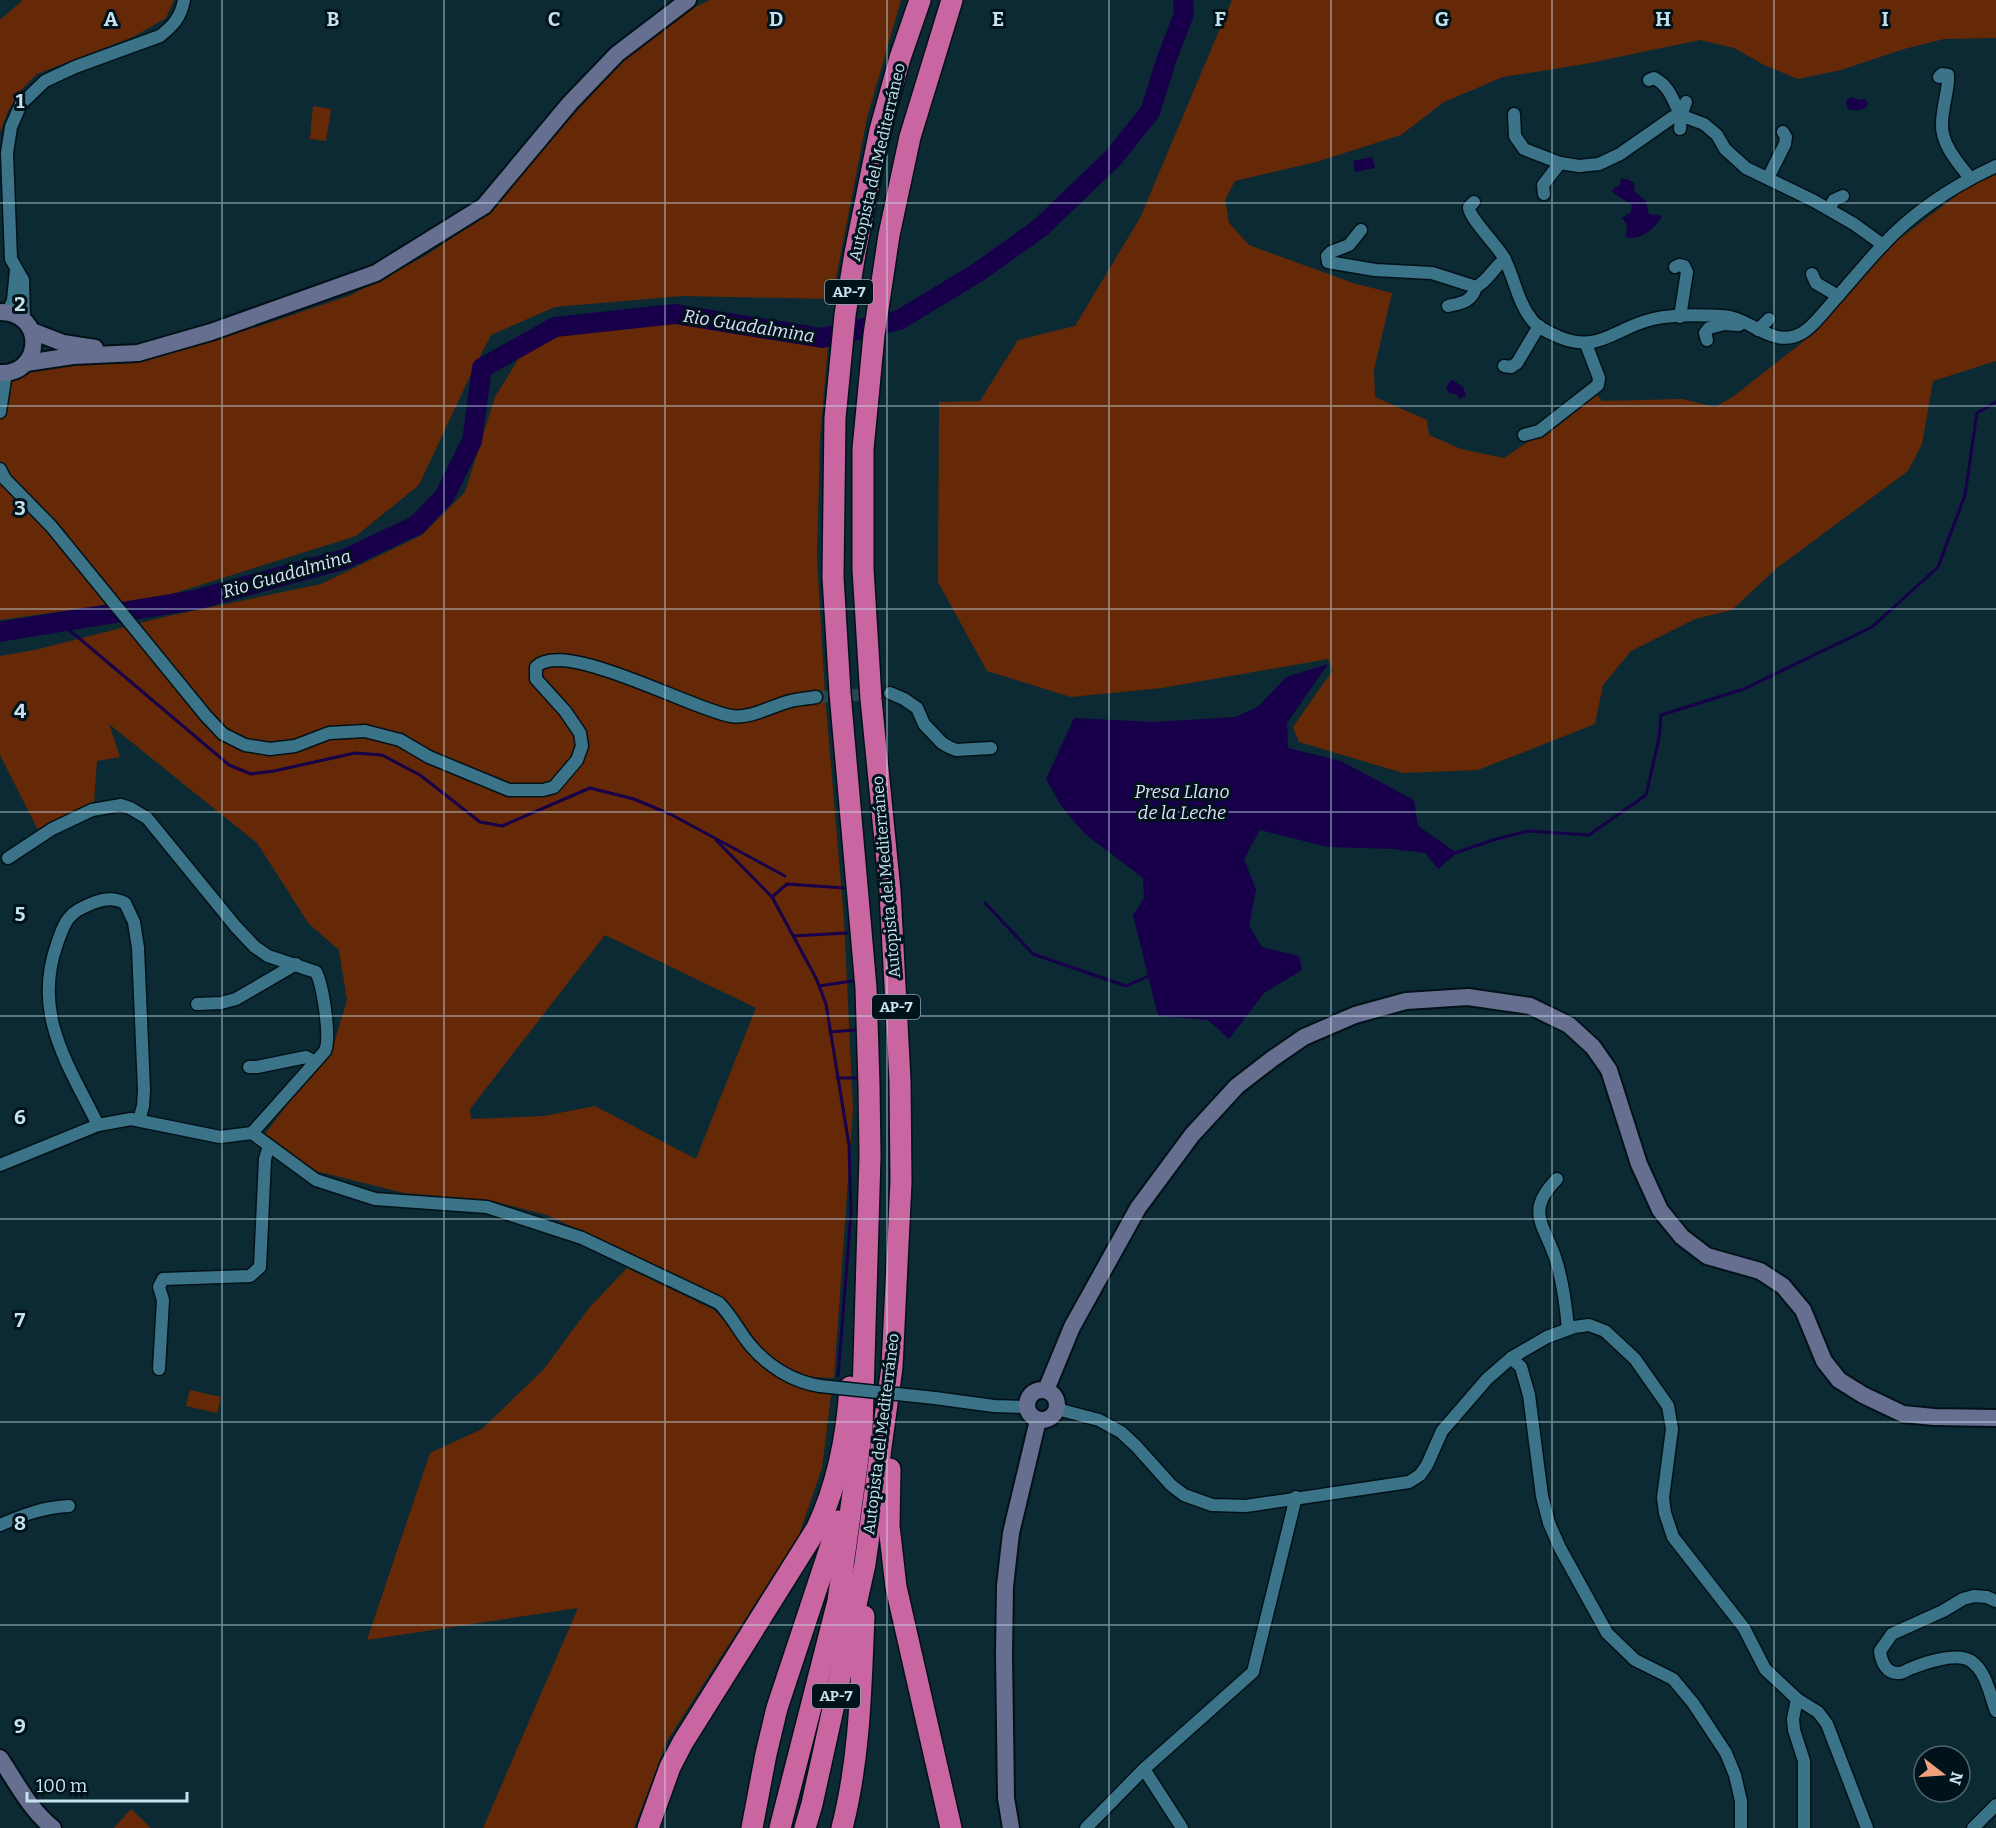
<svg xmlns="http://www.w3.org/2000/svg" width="1996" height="1828" font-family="Bitter,serif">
	<rect width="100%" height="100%" fill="#0b2a34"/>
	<g fill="#662907" fill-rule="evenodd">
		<path d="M23 0H174L166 18 135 36 37 74 21 90 8 111 0 132V20Z"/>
		<path d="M710 0H901L867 118 832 299 682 296 555 307 491 335 472 372 419 485 356 536 162 597 0 620V381L17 379 49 363 154 354 257 327 351 295 425 256 490 213 550 141 624 59 693 8Z"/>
		<path d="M1232 0H1996V38L1944 39 1904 49 1841 70 1798 79 1764 65 1734 48 1700 40 1585 64 1503 77 1444 102 1401 135 1316 162 1235 181 1225 200 1229 223 1249 245 1353 283 1392 293 1374 370 1375 397 1427 420 1429 435 1461 449 1504 458 1597 395 1602 401 1682 399 1715 407 1734 396 1804 341 1890 246 1969 186 1996 175V361L1933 381 1922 444 1908 471 1777 568 1732 610 1695 619 1631 651 1603 685 1595 724 1478 770 1403 773 1299 742 1293 727 1333 670 1328 659 1162 688 1071 697 987 671 938 582 939 402 980 401 1018 340 1075 326 1140 218Z"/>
		<path d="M313 106 331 109 326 141 310 139Z"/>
		<path d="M671 321 725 328 828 345 820 439 817 559 825 694 844 920 853 1109 834 1378 812 1377 780 1366 754 1340 733 1310 715 1294 547 1215 488 1200 404 1193 316 1171 263 1137 335 1040 347 1000 339 950 309 924 257 843 109 724 120 757 97 761 94 803 39 832 0 755V656L39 649 164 617 321 584 422 535 465 492 495 397 519 358 564 333ZM605 935 756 1008 696 1159 595 1106 544 1116 471 1119 470 1109Z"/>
		<path d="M627 1268 714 1310 777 1377 831 1395 822 1468 799 1535 667 1741 634 1828H483L578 1608 367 1640 430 1453 482 1429 543 1370 589 1308Z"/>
		<path d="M190 1390 221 1397 217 1413 186 1406Z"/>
		<path d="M131 1809 151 1828H114Z"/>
	</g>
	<g fill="#170049">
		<path d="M1851 97 1860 100 1865 99 1868 104C1865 111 1855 111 1848 109L1846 103 1847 99Z"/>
		<path d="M1372 157 1375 168 1355 172 1353 161Z"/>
		<path d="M1621 179H1627L1634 183 1635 192 1646 201 1649 214 1662 216C1655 229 1640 241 1626 237L1627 225 1622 218 1631 212 1632 205 1612 192 1614 188 1620 185Z"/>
		<path d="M1453 380 1463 387 1466 396 1460 399 1457 395 1448 392 1446 388 1450 381Z"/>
		<path d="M1328 664 1287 723 1288 748 1341 761 1414 800 1418 826 1457 853 1438 869 1425 853 1393 849 1328 847 1260 830 1244 859 1256 889 1249 926 1262 947 1299 956 1302 970 1264 993 1229 1039 1208 1020 1158 1016 1133 915 1144 898 1143 878 1084 833 1062 807 1046 779 1074 718 1153 722 1235 717 1258 707 1286 677Z"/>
	</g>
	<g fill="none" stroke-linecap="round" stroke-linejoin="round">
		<g stroke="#170049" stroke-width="3">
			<path d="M60 622 229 765 251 774 274 771 355 753 382 755 420 775 480 822 502 826 590 788 634 799 672 815 785 876"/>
			<path d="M716 840 772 897 816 978 826 1004 849 1145 851 1212 838 1376"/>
			<path d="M1455 853 1493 840 1528 831 1589 835 1646 795 1659 738 1661 715 1744 689 1872 627 1938 567 1965 495 1977 413 1996 402"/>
			<path d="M772 897 787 884 844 888"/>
			<path d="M985 903 1033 954 1126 986 1151 975"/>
			<path d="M793 936 847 933"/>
			<path d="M819 986 852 981"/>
			<path d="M830 1032 855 1030"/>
			<path d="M837 1078H856"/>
		</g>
		<path stroke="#170049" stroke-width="20" d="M0 632 195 600 345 559 417 525 444 497 472 441 482 368 555 327 675 314 822 338 899 320 977 273 1040 228 1113 158 1150 112 1167 58 1184 14 1183 0"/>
		<path stroke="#274650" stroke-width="12" stroke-dasharray="12 6" stroke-linecap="butt" d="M816 697 890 693"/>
		<g stroke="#021117" stroke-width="15">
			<g id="street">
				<path d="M1939 77 1942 74 1948 75V81C1947 95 1942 110 1942 124 1941 144 1958 163 1970 178"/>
				<path d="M1649 80 1654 78C1670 86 1673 101 1681 116"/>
				<path d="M1514 114 1515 136 1524 149 1560 163 1579 166 1599 164 1620 154 1673 117 1688 118 1704 124 1717 135 1725 149 1746 168 1814 201 1854 224 1883 245"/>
				<path d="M1680 129 1681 116 1686 102"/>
				<path d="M1768 178 1785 144 1786 137 1783 132"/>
				<path d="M1544 194 1543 185 1560 163"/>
				<path d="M1474 202 1469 207C1468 217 1498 246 1504 258 1515 279 1517 301 1532 320 1538 328 1550 333 1559 337 1600 354 1616 327 1653 319 1674 314 1700 315 1721 316 1750 316 1772 350 1802 333 1813 327 1822 314 1831 304 1848 285 1864 265 1882 246 1914 211 1953 186 1996 166"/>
				<path d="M1829 209 1834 200 1843 196"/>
				<path d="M1361 230 1349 245 1331 252 1327 256 1328 262 1375 270 1432 273 1476 287C1488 281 1494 267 1505 259"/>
				<path d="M1675 267 1679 265 1684 266 1687 272 1680 317"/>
				<path d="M1812 274 1816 283 1838 296"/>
				<path d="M1448 306C1461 303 1472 302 1476 287"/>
				<path d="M8 312 13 300 16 270"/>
				<path d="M24 320 23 280 11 259 7 153 11 127 21 104 45 81 75 67 160 36C173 26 181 17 184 0"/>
				<path d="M1758 330 1769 319"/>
				<path d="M1707 340 1705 333 1709 328 1724 324 1739 325"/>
				<path d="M1504 366 1511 367 1517 363 1539 326"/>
				<path d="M0 412 6 373"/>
				<path d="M1524 435 1539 431 1598 385 1599 378 1586 344"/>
				<path d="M0 469 5 479 51 526 206 716 223 734 245 745 270 749 295 746 329 733 365 731 400 740 429 757 509 790H543L554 787 577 760 582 746 580 733 565 711 536 679V667C564 638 693 710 731 716 748 719 768 708 784 703 794 699 805 699 816 697"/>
				<path d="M890 693 904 699 917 708 924 724 942 743 949 747 956 750 991 748"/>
				<path d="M8 858 52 829 92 810 121 805 130 808 147 818 236 927 255 947 268 956 316 972C323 986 331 1038 325 1051L252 1133"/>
				<path d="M197 1004 221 1003 236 999 296 964"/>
				<path d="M249 1067H257L306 1057 315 1062"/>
				<path d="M98 1125C68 1064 32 1014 57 944 62 929 67 914 82 908 96 901 110 895 125 903L134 922 138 948 144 1090 143 1106 139 1120"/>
				<path d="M0 1165 98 1125 131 1119 220 1137 252 1133 316 1180 375 1199 487 1207 582 1238 719 1303C732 1316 739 1332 751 1346 768 1366 793 1382 820 1386"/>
				<path d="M1557 1179C1524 1212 1545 1225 1556 1260 1563 1283 1566 1305 1568 1329"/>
				<path d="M1511 1358 1521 1367 1529 1395 1542 1496 1549 1523 1560 1548 1607 1633 1635 1660 1673 1679 1693 1703 1726 1753 1735 1775 1741 1801V1828"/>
				<path d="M159 1369 163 1300 159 1287 163 1279 250 1276 260 1267 265 1159 269 1146"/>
				<path d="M935 1398 994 1406 1027 1407"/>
				<path d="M1057 1409 1099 1420 1121 1432 1136 1446 1171 1485 1184 1495 1212 1505 1246 1506 1409 1482 1420 1475 1427 1465 1442 1431 1487 1379 1511 1358 1547 1337 1574 1327 1589 1325 1605 1331 1635 1359 1668 1406 1672 1429 1663 1498 1665 1513 1673 1537 1744 1628 1765 1669 1797 1699 1793 1719 1794 1730 1804 1761V1828"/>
				<path d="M0 1525C23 1515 44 1507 69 1506"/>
				<path d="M1996 1601 1987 1597 1974 1596 1963 1599 1943 1611 1892 1634 1880 1651C1881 1661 1886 1674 1899 1673 1903 1673 1908 1669 1912 1668 1926 1662 1958 1652 1971 1661 1986 1671 1990 1695 1996 1711"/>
				<path d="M1797 1699 1818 1712 1827 1724 1867 1828"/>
				<path d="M1144 1769 1182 1828"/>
				<path d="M1086 1828 1144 1769 1253 1672 1296 1497"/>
				<path d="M1973 1828 1996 1805"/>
			</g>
		</g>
		<g stroke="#021117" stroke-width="20">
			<g id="secondary">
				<path d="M0 312C46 312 43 375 0 373"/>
				<path d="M32 331 63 343 95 348"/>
				<path d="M26 363 73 356 138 353 211 332 376 273 484 206 570 103 617 54 688 0"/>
				<circle cx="1042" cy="1405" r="15"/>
				<path d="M1046 1390 1072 1327 1138 1208 1192 1135 1237 1086 1272 1059 1304 1037 1355 1015 1406 1001 1468 997 1530 1006 1569 1025 1593 1047 1609 1070 1639 1164 1660 1210 1682 1237 1707 1256 1760 1271 1783 1286 1803 1310 1824 1361 1839 1380 1863 1395 1903 1414 1934 1417 1996 1418"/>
				<path d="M0 1758C16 1782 30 1810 53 1828"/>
				<path d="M1011 1828 1006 1798 1004 1654 1005 1586 1011 1533 1038 1420"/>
			</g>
		</g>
		<g stroke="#021117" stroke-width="24">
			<g id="highway">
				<path d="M890 1469 889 1526 896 1587 951 1828"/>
				<path d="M648 1828 670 1767 683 1742 817 1528C838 1483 847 1437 850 1387"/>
				<path d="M752 1828 766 1754 777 1708 839 1521"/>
				<path d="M780 1828 838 1601 862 1429 870 1156 869 1085 866 988 840 693 833 577 835 418 845 315 855 253 880 130 900 58 920 0"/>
				<path d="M805 1828 812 1804 865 1564 892 1367 901 1182 900 1080 890 891 871 699 863 569V449L874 335 889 235 910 137 952 0"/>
				<path d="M842 1828C860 1758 861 1687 864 1616"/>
			</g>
		</g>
		<use href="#street" stroke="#3b7388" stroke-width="12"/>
		<use href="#secondary" stroke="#666f90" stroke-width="16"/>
		<use href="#highway" stroke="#c965a1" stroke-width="21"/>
		<g stroke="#021117" stroke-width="15" stroke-linecap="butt">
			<path id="street-bridge" d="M820 1386 935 1398"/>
		</g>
		<use href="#street-bridge" stroke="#3b7388" stroke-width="12"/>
	</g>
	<path fill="none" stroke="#c6e2ed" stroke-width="1.5" stroke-opacity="0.55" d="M222 0V1828M444 0V1828M665 0V1828M887 0V1828M1109 0V1828M1331 0V1828M1552 0V1828M1774 0V1828M0 203H1996M0 406H1996M0 609H1996M0 812H1996M0 1016H1996M0 1219H1996M0 1422H1996M0 1625H1996"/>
	<g text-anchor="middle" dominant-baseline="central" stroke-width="6" stroke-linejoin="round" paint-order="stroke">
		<g fill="#00121a" stroke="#8ba4ae" stroke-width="1.5">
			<rect x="825" y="280" width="48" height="24" rx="4.5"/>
			<rect x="872" y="995" width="48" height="24" rx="4.5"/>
			<rect x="812" y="1684" width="48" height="24" rx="4.5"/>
		</g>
		<g font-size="15" font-weight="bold" fill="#c6e2ed">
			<text x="849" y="292">AP-7</text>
			<text x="896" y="1007">AP-7</text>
			<text x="836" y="1696">AP-7</text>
		</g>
		<g font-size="16" fill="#c6e2ed" stroke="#00121a">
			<text transform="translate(877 162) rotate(-77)">Autopista del Mediterráneo</text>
			<text transform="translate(886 877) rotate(-95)">Autopista del Mediterráneo</text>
			<text transform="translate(881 1434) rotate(-83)">Autopista del Mediterráneo</text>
		</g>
		<g font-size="18" font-style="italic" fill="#e1e1fb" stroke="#00121a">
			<text transform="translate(749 326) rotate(9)">Rio Guadalmina</text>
			<text transform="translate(287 574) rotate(-16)">Rio Guadalmina</text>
			<text x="1182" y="792">Presa Llano<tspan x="1182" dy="21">de la Leche</tspan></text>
		</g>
	</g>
	<g font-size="20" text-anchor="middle" font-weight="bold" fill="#c6e2ed" stroke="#00121a" stroke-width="6" stroke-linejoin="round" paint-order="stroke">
		<text x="111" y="26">A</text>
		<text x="333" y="26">B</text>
		<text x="554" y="26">C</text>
		<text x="776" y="26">D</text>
		<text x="998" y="26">E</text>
		<text x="1220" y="26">F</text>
		<text x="1442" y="26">G</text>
		<text x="1663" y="26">H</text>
		<text x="1885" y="26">I</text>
		<text x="20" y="108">1</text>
		<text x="20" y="311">2</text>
		<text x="20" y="515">3</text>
		<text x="20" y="718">4</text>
		<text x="20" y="921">5</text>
		<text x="20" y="1124">6</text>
		<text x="20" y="1327">7</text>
		<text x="20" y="1530">8</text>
		<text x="20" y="1733">9</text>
	</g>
	<g transform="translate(1942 1774) rotate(107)"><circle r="28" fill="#00121a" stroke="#4f656e" stroke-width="1.5"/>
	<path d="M0-4.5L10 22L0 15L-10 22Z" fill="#f1a17d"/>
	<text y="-9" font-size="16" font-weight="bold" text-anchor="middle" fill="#c6e2ed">N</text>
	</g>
	<path d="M27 1792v9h160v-9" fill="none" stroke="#c6e2ed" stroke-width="3"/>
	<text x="36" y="1792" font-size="18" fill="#c6e2ed" stroke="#00121a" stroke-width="4.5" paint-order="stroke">100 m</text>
</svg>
